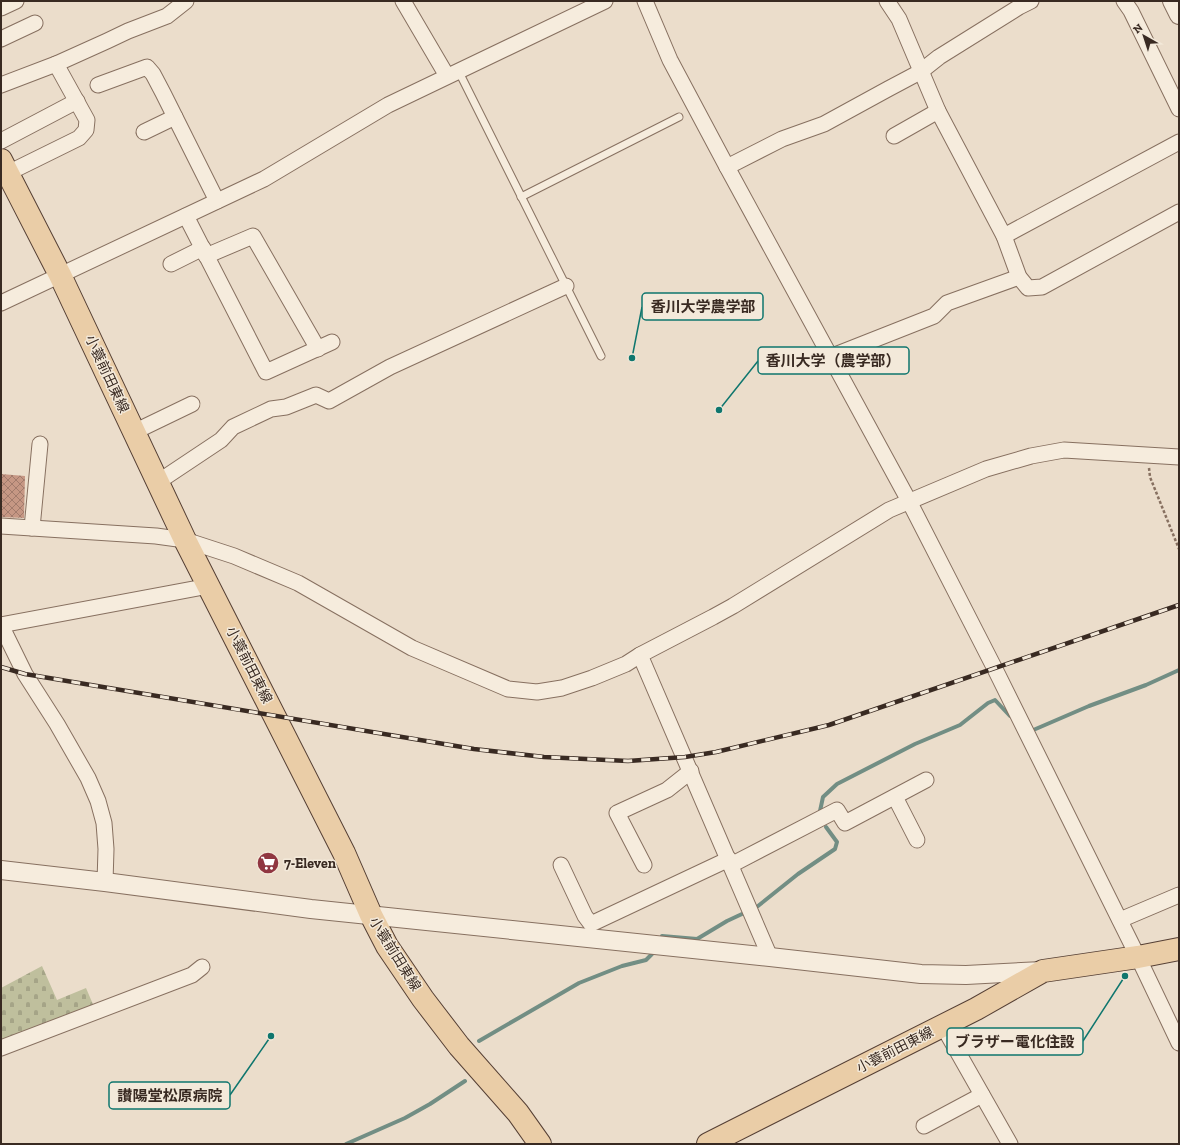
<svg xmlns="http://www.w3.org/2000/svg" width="1180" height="1145" font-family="'Zilla Slab','Noto Sans JP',serif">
	<defs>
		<pattern id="cemetery-stones" width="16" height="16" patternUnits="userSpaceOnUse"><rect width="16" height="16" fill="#bfbf9d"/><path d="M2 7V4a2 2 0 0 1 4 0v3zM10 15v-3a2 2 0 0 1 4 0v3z" fill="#a5a487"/></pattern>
		<pattern id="building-cross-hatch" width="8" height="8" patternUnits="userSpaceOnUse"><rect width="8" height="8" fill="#c69784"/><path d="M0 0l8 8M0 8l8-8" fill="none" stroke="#a27b6c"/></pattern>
	</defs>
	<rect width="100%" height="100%" fill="#ebddcb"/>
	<path fill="url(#cemetery-stones)" d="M42 966 57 1000 86 988 95 1009 1 1041V988Z"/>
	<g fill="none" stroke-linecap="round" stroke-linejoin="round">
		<g stroke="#728e84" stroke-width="4">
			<path d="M1031 731 1089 706 1146 685 1179 670"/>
			<path d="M820 811 823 797 837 784 915 744 960 725 988 703 995 700 1010 716"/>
			<path d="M758 906 798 874 835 849 837 842 826 827"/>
			<path d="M662 936 697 939 727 921 742 914"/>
			<path d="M479 1041 579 983 622 966 646 960 652 954"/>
			<path d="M346 1144 405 1118 430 1104 465 1081"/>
		</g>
	</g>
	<path fill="url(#building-cross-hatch)" d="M1 474 25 476 24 518 1 517Z"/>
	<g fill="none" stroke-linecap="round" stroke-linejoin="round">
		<g stroke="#877060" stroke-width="9">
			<g id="service">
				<path d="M459 72 601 356"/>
				<path d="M521 197 679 117"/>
			</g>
		</g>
		<g stroke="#877060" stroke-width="17">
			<g id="minor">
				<path d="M403 1 447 76"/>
				<path d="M645 1 670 60 727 167 909 501 995 669 1138 957 1179 1043"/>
				<path d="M887 1 899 19 938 111 1004 236 1019 277 1028 288 1042 287 1179 212"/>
				<path d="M1124 1 1131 11 1179 109"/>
				<path d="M1 8 16 1"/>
				<path d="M1 39 35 23"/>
				<path d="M1 85 56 64 107 41 128 31 167 16 186 1"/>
				<path d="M98 85 147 67 153 74 163 93 217 201"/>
				<path d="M144 132 175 117"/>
				<path d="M894 136 938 111"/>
				<path d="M1 141 77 101"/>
				<path d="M727 167 782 139 824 124 888 89 920 72 939 57 1019 7 1031 1"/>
				<path d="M8 173 79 138 86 130 87 120 56 64"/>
				<path d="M186 216 266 372 332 342"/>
				<path d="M1004 236 1179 142"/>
				<path d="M206 256 253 236 318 349"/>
				<path d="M171 264 203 248"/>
				<path d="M1 303 264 179 388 105 605 1"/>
				<path d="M830 357 934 316 947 303 1019 277"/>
				<path d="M134 432 192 404"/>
				<path d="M158 482 221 440 233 427 271 409 286 407 316 395 329 401 390 367 566 286"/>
				<path d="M1 526 156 536 185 540 234 556 298 583 412 648 508 689 537 692 562 688 592 678 626 664 640 655 713 617 733 606 889 510 986 469 1031 456 1064 450 1179 457"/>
				<path d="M32 528 40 444"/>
				<path d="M1 625 25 674 57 724 88 778 98 801 104 823 106 849 105 882"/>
				<path d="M1 625 209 586"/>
				<path d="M640 655 770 957"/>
				<path d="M895 797 917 840"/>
				<path d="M561 865 585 916 591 924 729 859"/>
				<path d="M644 865 617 813 667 790 691 771"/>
				<path d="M731 865 837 810 845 823 926 780"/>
				<path d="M1120 920 1179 895"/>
				<path d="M943 1026 1010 1144"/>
				<path d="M1 1048 192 975 202 967"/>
				<path d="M924 1126 982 1095"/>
			</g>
		</g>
		<g stroke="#877060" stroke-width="20">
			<g id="tertiary">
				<path d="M1172 1 1179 15"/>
				<path d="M1 870 105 882 311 909 770 957 921 974 966 975 1042 971"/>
			</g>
		</g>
		<g stroke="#553f34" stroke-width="24">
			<g id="primary">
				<path d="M1 160 60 275 185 540 344 853 371 915 387 946 423 999 459 1046 518 1113 540 1144"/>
				<path d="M708 1144 976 1009 1043 971 1138 957 1179 949"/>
			</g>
		</g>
		<path stroke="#877060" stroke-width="2.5" stroke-dasharray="3 2" stroke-linecap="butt" d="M1149 468 1150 477 1179 549"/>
		<use href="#service" stroke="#f6ecdd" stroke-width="7"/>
		<use href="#minor" stroke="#f6ecdd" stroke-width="15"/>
		<use href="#tertiary" stroke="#f6ecdd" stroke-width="18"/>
		<use href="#primary" stroke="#eacda7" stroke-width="22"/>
		<g stroke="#392a22" stroke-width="4.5">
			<path id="rail" d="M1 667 25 674 474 749 544 757 628 761 685 757 716 752 829 725 1179 605"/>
		</g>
		<use href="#rail" stroke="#f3e9da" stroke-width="3" stroke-dasharray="9" stroke-linecap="butt"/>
	</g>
	<defs>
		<g id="supermarket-disc" transform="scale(1.15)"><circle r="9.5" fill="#903641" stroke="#f3e9da"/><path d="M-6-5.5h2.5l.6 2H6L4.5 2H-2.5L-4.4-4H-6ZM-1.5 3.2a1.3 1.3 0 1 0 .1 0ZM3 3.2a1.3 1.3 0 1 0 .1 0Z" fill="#fff"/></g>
	</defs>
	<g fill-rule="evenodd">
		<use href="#supermarket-disc" x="268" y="863"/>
	</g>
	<g text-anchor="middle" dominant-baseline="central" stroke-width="3" stroke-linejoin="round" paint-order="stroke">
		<g font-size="14" fill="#392a22" stroke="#f3e9da">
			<text transform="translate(107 374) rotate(65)">小蓑前田東線</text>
			<text transform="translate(249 665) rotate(63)">小蓑前田東線</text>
			<text transform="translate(395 954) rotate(58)">小蓑前田東線</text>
			<text transform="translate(895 1050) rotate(-27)">小蓑前田東線</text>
		</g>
		<g font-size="14" font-weight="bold" fill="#392a22" stroke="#f3e9da" text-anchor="start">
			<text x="284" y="863">7-Eleven</text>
		</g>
	</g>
	<path fill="none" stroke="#0f766e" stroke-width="1.5" d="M632 358L642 307M719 410L758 361M1125 976L1083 1041M271 1036L230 1095"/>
	<g fill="#0f766e" stroke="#f3e9da" stroke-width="1.5">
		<circle cx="632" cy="358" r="4"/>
		<circle cx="719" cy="410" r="4"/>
		<circle cx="1125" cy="976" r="4"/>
		<circle cx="271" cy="1036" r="4"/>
	</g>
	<g fill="#f3e9da" stroke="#0f766e" stroke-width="1.5">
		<rect x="642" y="293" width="121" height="27" rx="4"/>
		<rect x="758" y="347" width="151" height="27" rx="4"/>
		<rect x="947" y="1028" width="136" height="27" rx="4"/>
		<rect x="109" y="1082" width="121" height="27" rx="4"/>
	</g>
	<g font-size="15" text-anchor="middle" font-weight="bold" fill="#392a22">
		<text x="703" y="312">香川大学農学部</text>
		<text x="833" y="366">香川大学（農学部）</text>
		<text x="1015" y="1047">ブラザー電化住設</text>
		<text x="170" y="1101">讃陽堂松原病院</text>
	</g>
	<rect width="1180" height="1145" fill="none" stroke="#392a22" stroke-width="4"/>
	<g transform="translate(1144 36) rotate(321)" stroke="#f3e9da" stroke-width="3" paint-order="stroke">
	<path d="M0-3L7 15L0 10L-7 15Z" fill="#392a22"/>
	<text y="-6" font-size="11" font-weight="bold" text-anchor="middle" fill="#392a22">N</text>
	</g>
</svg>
